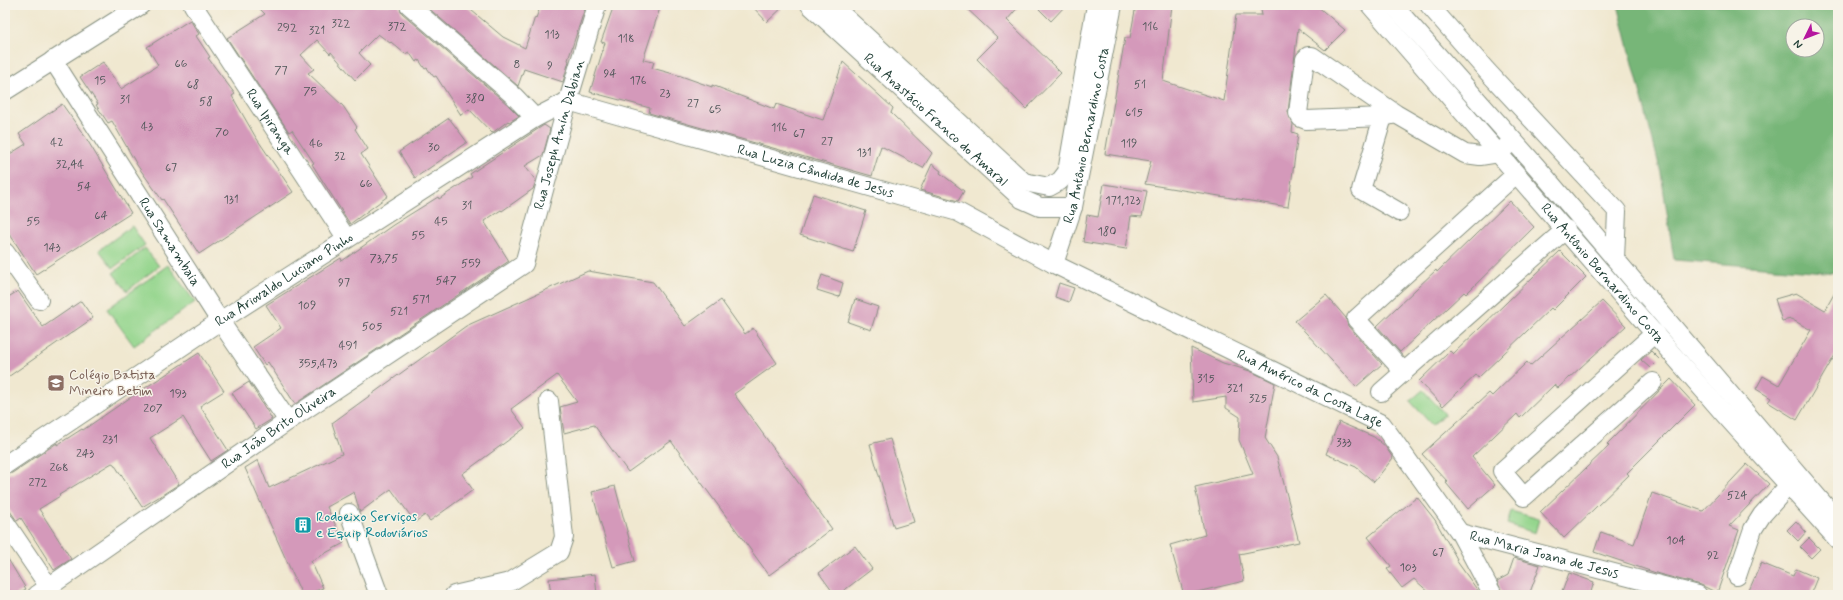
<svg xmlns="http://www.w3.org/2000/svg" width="1843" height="600" font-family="Mynerve,sans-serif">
	<rect width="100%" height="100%" fill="#f7f3e8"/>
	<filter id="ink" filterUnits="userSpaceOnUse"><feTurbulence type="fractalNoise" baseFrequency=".025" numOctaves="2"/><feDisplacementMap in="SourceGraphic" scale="8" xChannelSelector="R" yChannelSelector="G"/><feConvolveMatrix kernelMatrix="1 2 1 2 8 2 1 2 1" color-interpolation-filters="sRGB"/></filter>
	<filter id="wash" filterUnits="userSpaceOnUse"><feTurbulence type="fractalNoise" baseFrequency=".012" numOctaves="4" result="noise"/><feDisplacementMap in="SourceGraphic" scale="16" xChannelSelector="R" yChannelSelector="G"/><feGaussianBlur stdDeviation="0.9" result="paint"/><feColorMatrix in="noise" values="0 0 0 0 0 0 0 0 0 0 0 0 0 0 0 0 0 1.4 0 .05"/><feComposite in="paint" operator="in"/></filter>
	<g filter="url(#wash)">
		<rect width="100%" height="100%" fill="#f0e8d0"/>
		<g fill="#94d58d" stroke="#5a8960">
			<path d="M132 226 145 245 113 268 99 250Z"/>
			<path d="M145 248 159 266 127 291 113 273Z"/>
			<path d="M168 265 195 302 134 346 107 309Z"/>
			<path d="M1423 390 1445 414 1432 425 1410 401Z"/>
			<path d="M1511 511 1539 519 1535 533 1507 524Z"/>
		</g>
		<path fill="#77b678" stroke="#4b7a56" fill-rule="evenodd" d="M1618 5H1838V273L1674 260 1661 173ZM1793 26H1817V50H1793Z"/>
		<g id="blocks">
			<g fill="#d499ba">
				<path d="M256 5H399L402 13 507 104 519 116 509 122 508 121 492 133 469 109 461 115 436 76 434 77 427 68 425 69 419 60 416 62 409 52 405 54 391 42 390 43 378 34 359 53 370 65 355 80 331 52 330 54 317 40 301 55 314 69 308 73 343 106 357 127 355 129 368 149 361 154 388 196 350 224 312 164 314 163 292 130 289 132 227 38 265 14Z"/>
				<path d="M425 5H465L503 37 525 48 535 17 536 18 541 5H586L568 60 569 61 563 82 524 69 518 86Z"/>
				<path d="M614 5H661L643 60 654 62 652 68 681 76 712 87V85L774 109 776 104 823 120 843 62 893 108 891 113 932 153 923 168 881 146 872 176 649 113 650 108 590 92 605 43 601 42Z"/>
				<path d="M751 5H785L767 22Z"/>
				<path d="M963 5H1020L1007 20 1061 73 1026 109 977 59 998 38Z"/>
				<path d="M1035 5H1066L1051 21Z"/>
				<path d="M1136 5H1172L1163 81 1224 101 1236 15H1262L1260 5H1316L1345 30 1325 50 1298 29 1288 112 1293 124 1292 132 1298 134 1288 207 1145 184 1151 161 1105 154 1125 38H1130Z"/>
				<path d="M190 20 199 34 196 36 210 57 208 58 235 94 232 96 255 136 293 192 199 254 163 199 162 200 137 165 112 121 108 123 96 105 98 104 80 77 103 62 121 89 158 65 147 47Z"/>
				<path d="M62 104 86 138 131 213 36 274 5 227V157L26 144 19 134Z"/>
				<path d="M449 118 467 142 415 178 399 152Z"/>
				<path d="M544 125 550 129 543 155 525 166 536 181 533 189 502 211 501 210 484 221 509 261 295 404 268 362 265 365 253 347 281 328 266 305 341 258 342 261 393 225 438 197 439 199 472 177 470 174Z"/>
				<path d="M932 164 941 171 940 173 964 191 958 201 920 190Z"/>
				<path d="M1104 184 1147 191 1142 217 1131 216 1126 249 1083 242 1087 215 1098 217Z"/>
				<path d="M813 194 866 211 853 252 800 235Z"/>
				<path d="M1510 201 1534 227 1466 294 1464 292 1400 352 1377 326 1436 270 1437 272Z"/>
				<path d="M1560 251 1586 277 1553 310 1551 308 1478 378 1476 375 1443 406 1419 381 1450 351 1453 354Z"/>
				<path d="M588 271 653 282 685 326 721 300 745 334 753 328 777 363 734 394 832 529 769 575 671 441 628 472 594 425 564 433 560 407 577 402 557 375 511 409 525 428 462 474 473 490 430 521 425 515 415 522 391 489 360 512 354 492 327 507 344 543 311 561 323 588 315 591 317 595H302L245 468 258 460 269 488 342 454 332 423 466 326Z"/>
				<path d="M822 275 843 283 839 297 817 290Z"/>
				<path d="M1059 283 1074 288 1069 302 1055 297Z"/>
				<path d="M1838 287V350L1797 420 1768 402 1771 398 1756 389 1763 376 1779 385 1811 330 1791 319 1782 321 1775 299 1796 293 1825 310Z"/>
				<path d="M18 291 43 327 81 301 93 318 5 379V299Z"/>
				<path d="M1326 295 1346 318 1348 326 1382 364 1356 387 1295 321Z"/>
				<path d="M855 299 878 307 871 330 848 322Z"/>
				<path d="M1602 301 1626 326 1558 388 1554 385 1520 418 1517 414 1472 457 1495 485 1468 509 1446 483 1448 482 1422 454 1489 393 1492 396 1527 362 1530 366Z"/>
				<path d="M1191 348 1223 363 1250 371 1275 383 1265 438 1277 457 1299 542 1239 554 1244 581 1184 595 1170 545 1205 535 1195 487 1253 474 1239 440 1240 417 1226 408V397L1193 402Z"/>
				<path d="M1651 351 1659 359 1650 368 1641 360Z"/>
				<path d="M199 353 224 391 200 406 228 450 211 461 183 417 150 438 179 484 162 495 142 507 114 464 112 463 59 495 60 496 39 509 71 559 54 570 21 518 17 521 5 504V475L12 473 57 443V445L82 429 83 430 131 397Z"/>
				<path d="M1671 379 1695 405 1627 473 1629 475 1564 538 1540 512 1609 446 1607 444Z"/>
				<path d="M249 382 272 419 256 429 232 393Z"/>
				<path d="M1339 422 1374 437 1385 446 1393 458 1374 482 1356 467 1326 454Z"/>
				<path d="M890 439 914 522 894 528 870 444Z"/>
				<path d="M1747 464 1769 484 1729 526 1739 530 1717 593 1701 585 1659 574 1594 552 1601 532 1634 544 1652 493 1703 511Z"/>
				<path d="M615 486 635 561 613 567 592 492Z"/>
				<path d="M1417 497 1435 520 1457 559 1456 560 1481 595H1432L1414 579 1402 588 1387 569 1391 566 1368 537Z"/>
				<path d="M1796 521 1806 532 1798 541 1787 530Z"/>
				<path d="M1809 538 1820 549 1811 558 1800 547Z"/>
				<path d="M855 546 872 569 838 595H835L819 573Z"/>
				<path d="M5 554 26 589 15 595H5Z"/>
				<path d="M1514 558 1540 565 1529 595H1503L1497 581 1508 575Z"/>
				<path d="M1761 563 1793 576 1796 569 1817 578 1810 595H1747Z"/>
				<path d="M1569 573 1594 582 1590 595H1561Z"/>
				<path d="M595 574 597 595H551L549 579Z"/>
			</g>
		</g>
	</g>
	<g filter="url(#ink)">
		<use href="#blocks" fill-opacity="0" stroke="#889282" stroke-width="1"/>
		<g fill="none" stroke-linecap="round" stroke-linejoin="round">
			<g stroke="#889282" stroke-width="20">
				<g id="minor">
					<path id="s1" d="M193 5 347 239"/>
					<path d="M409 5 514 96 535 118"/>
					<path id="s2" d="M810 5 1022 199 1040 207H1073"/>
					<path d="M832 5 1024 182 1049 187 1060 181 1067 172 1096 5"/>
					<path id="s3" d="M1370 5 1725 415 1838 540"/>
					<path d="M1393 5 1536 166 1838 521"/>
					<path d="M1429 5 1486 70 1617 211 1615 259"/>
					<path id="s4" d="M53 60 220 321 288 421"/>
					<path d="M5 91 141 5"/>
					<path d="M1396 114 1383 117 1306 120 1301 118 1298 113 1305 59 1308 56H1312L1396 114 1465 154 1480 156 1499 153 1507 146"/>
					<path d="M1383 117 1361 190 1399 212"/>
					<path d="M5 252 39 300"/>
					<path id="s5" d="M1054 264 1073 207 1113 5"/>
					<path d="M1404 372 1356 319 1516 174"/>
					<path d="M1653 382 1524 497 1502 471 1655 333"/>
					<path d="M1381 392 1566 229"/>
					<path id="s6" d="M5 465 220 321 535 118 568 101 958 212 1054 264 1382 424 1460 533 1493 595"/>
					<path d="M349 513 379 595"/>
					<path d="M5 522 49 587"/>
					<path id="s7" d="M1460 533 1698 595"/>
					<path d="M1737 576 1753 529 1762 515 1789 485"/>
					<path id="s8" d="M37 595 288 421 524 264 568 101 597 5"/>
					<path d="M454 595 510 582 559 552 564 537 549 401"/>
				</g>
			</g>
			<use href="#minor" stroke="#fff" stroke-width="18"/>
		</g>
	</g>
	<defs>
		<g id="school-square" transform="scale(0.9)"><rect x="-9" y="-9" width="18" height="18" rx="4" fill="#8d6e63" stroke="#f7f3e8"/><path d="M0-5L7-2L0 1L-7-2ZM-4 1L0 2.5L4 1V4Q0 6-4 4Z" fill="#fff"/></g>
		<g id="building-square" transform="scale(0.9)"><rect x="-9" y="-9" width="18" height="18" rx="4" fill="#0f9aa8" stroke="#f7f3e8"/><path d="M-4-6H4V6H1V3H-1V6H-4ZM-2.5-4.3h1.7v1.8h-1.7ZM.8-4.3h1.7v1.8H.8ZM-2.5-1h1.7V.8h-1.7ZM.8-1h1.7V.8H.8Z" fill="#fff"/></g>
	</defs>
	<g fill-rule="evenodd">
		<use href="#school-square" x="56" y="383"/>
		<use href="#building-square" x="303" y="525"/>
	</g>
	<g text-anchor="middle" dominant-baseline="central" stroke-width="3" stroke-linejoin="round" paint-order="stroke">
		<g font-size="12" fill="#4c5456">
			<text x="341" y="24">322</text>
			<text x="397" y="27">372</text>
			<text x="1150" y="27">116</text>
			<text x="287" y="28">292</text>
			<text x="317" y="31">321</text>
			<text x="552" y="35">113</text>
			<text x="626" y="39">118</text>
			<text x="181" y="64">66</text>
			<text x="517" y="65">8</text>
			<text x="550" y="66">9</text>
			<text x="281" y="71">77</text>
			<text x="610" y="74">94</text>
			<text x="100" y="81">15</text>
			<text x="638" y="81">176</text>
			<text x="193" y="85">68</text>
			<text x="1140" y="85">51</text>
			<text x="310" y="92">75</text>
			<text x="665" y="94">23</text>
			<text x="475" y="99">380</text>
			<text x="125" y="100">31</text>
			<text x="206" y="102">58</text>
			<text x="693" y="104">27</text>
			<text x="715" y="110">65</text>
			<text x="1134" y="113">615</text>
			<text x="147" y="127">43</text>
			<text x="779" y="128">116</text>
			<text x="222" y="133">70</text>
			<text x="799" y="134">67</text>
			<text x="827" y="142">27</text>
			<text x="57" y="143">42</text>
			<text x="316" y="144">46</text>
			<text x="1129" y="144">119</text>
			<text x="434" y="148">30</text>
			<text x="864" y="153">131</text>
			<text x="340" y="157">32</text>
			<text x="70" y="165">32,44</text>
			<text x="171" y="168">67</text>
			<text x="366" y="184">66</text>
			<text x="84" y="187">54</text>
			<text x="231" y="200">131</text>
			<text x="1123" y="201">171,123</text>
			<text x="467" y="206">31</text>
			<text x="101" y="216">64</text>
			<text x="33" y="222">55</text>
			<text x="441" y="222">45</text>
			<text x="1107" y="232">180</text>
			<text x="418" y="236">55</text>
			<text x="52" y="248">143</text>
			<text x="384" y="259">73,75</text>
			<text x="471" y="264">559</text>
			<text x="446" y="281">547</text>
			<text x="344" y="283">97</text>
			<text x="421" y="300">571</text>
			<text x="307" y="306">109</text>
			<text x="399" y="312">521</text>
			<text x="372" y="327">505</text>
			<text x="348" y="346">491</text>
			<text x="318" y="364">355,473</text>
			<text x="1206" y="379">315</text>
			<text x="1235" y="389">321</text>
			<text x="178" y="394">193</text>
			<text x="1258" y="399">325</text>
			<text x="153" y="409">207</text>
			<text x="110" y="440">231</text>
			<text x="1344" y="443">333</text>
			<text x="85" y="454">243</text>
			<text x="59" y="468">268</text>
			<text x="38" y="483">272</text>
			<text x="1737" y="496">524</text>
			<text x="1676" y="541">104</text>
			<text x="1438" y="553">67</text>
			<text x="1713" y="556">92</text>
			<text x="1408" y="568">103</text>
		</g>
		<g font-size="14" fill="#1f3d34" stroke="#f7f3e8">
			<text stroke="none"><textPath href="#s2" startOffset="170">Rua Anastácio Franco do Amaral</textPath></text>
			<text stroke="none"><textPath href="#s1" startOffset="140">Rua Ipiranga</textPath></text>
			<text stroke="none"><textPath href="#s8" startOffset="723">Rua Joseph Amin Dabian</textPath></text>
			<text stroke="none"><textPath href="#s5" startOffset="133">Rua Antônio Bernardino Costa</textPath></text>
			<text stroke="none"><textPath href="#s6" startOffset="928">Rua Luzia Cândida de Jesus</textPath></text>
			<text stroke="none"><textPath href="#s4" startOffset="216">Rua Samambaia</textPath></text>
			<text stroke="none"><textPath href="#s3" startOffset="355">Rua Antônio Bernardino Costa</textPath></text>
			<text stroke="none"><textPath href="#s6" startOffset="335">Rua Ariovaldo Luciano Pinho</textPath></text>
			<text stroke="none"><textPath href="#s6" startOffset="1470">Rua Américo da Costa Lage</textPath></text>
			<text stroke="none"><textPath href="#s8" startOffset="294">Rua João Brito Oliveira</textPath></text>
			<text stroke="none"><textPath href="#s7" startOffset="87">Rua Maria Joana de Jesus</textPath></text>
		</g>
		<g font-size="14" fill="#785e54" stroke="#f7f3e8" text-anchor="start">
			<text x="69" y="375">Colégio Batista<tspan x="69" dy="16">Mineiro Betim</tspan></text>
		</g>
		<g font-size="14" fill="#0d838f" stroke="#f7f3e8" text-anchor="start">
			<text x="316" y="517">Rodoeixo Serviços<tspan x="316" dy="16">e Equip Rodoviários</tspan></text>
		</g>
	</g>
	<rect width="1843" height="600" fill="none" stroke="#f7f3e8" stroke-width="20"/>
	<g transform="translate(1805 38) rotate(227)"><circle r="19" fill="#f7f3e8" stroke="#a1aaa0"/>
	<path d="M0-3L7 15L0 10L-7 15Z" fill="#b5179e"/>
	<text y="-6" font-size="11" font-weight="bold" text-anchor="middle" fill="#1f3d34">N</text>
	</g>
</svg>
